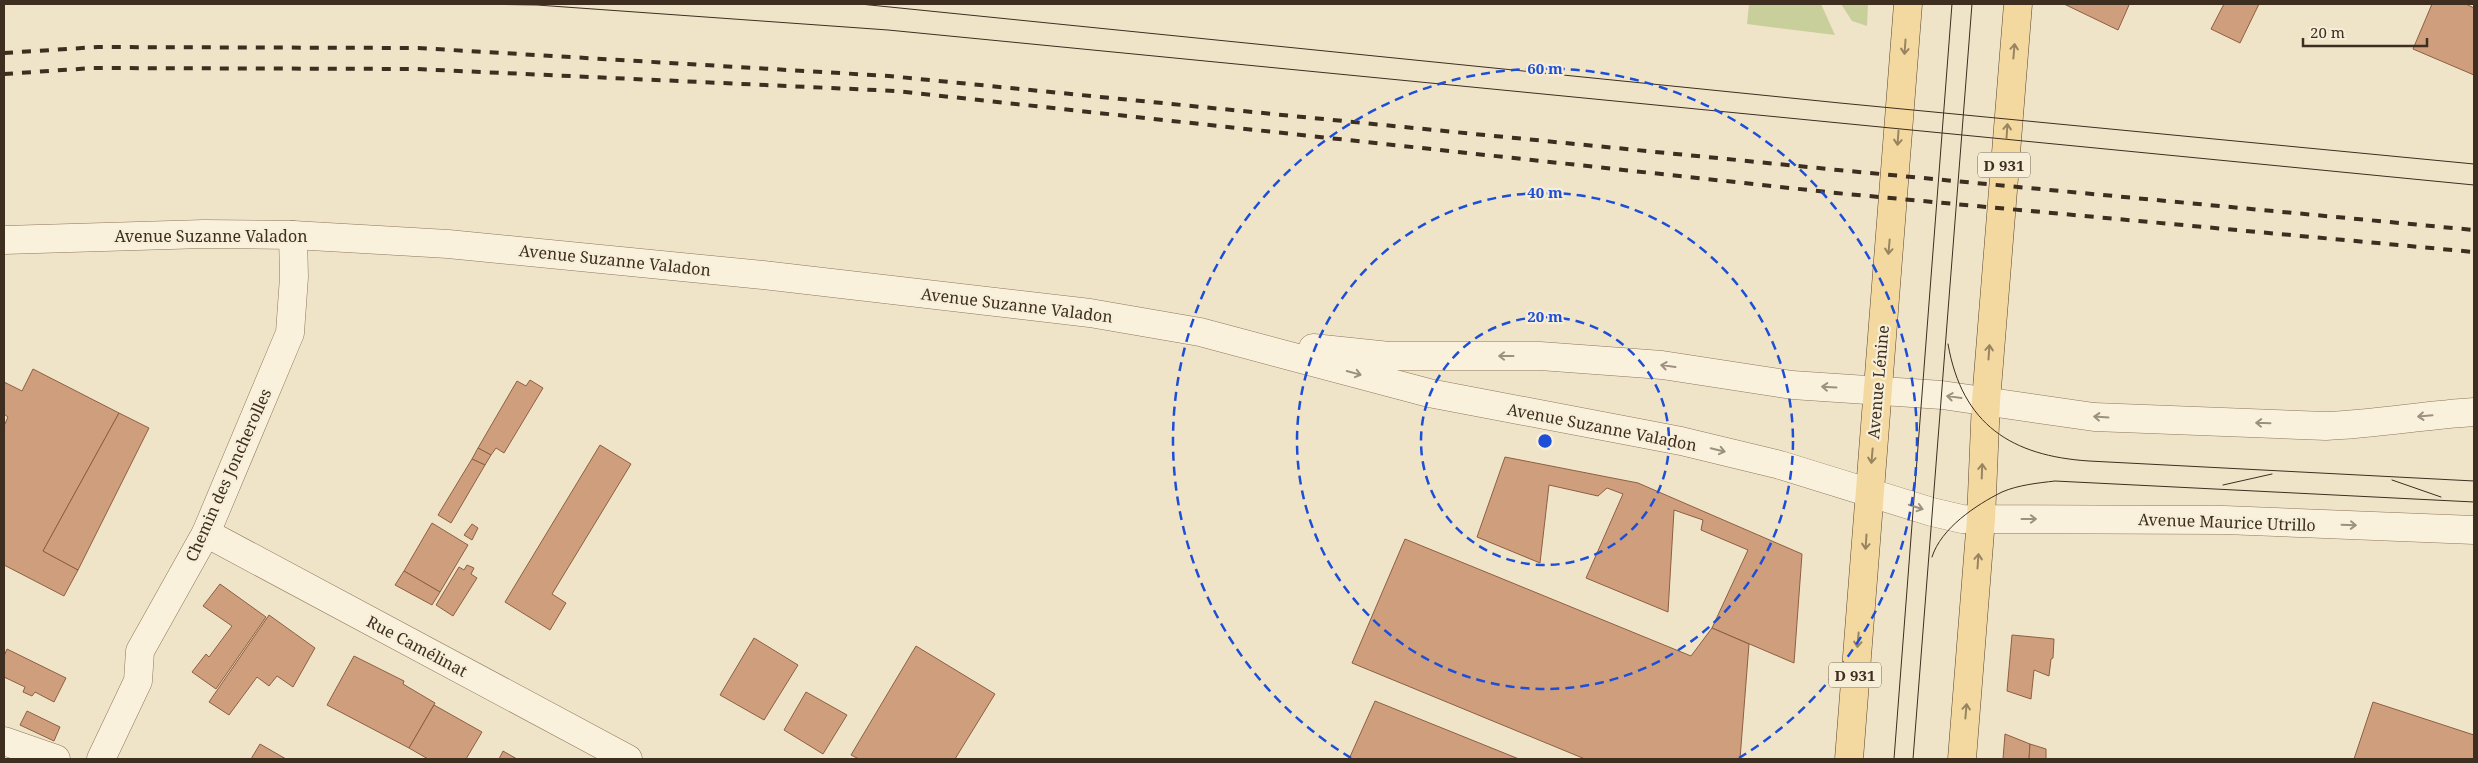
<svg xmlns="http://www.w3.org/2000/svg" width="2478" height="763" font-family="'Noto Serif',serif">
	<rect width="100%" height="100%" fill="#f0e4c8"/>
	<g fill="#c9cf9b">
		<path d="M1749 4H1821L1835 35 1747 24Z"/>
		<path d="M1841 4H1868L1867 26 1852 21Z"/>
	</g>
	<g fill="#cf9f7d" stroke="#8d5f41">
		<path d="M2064 4H2126L2129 5 2118 30Z"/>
		<path d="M2224 4H2259L2240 43 2211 29Z"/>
		<path d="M2432 4H2466L2474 8V75L2413 49Z"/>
		<path d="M33 369 119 413 43 551 78 570 64 596 4 565V426L8 417 4 414V382L22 391Z"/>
		<path d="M530 380 543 388 504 453 496 448 491 455 478 448 517 381 526 386Z"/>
		<path d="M119 413 149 428 78 570 43 551Z"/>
		<path d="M600 445 631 464 552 594 566 603 550 630 505 602Z"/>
		<path d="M478 448 491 455 485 465 472 459Z"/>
		<path d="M1505 457 1638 483 1802 554 1794 663 1712 628 1748 550 1701 530 1703 520 1674 510 1668 612 1586 578 1623 494 1607 488 1598 496 1549 485 1540 563 1477 537Z"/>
		<path d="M472 459 485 465 451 523 438 515Z"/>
		<path d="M432 523 468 545 440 592 404 571Z"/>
		<path d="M472 524 478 528 472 540 464 535Z"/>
		<path d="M1405 539 1691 656 1712 628 1749 644 1740 759H1585L1352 663Z"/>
		<path d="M467 565 474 568 471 574 477 578 453 616 436 605 459 567 464 570Z"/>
		<path d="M404 571 440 592 432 605 395 585Z"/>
		<path d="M220 584 266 617 216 689 192 672 206 654 209 657 232 626 203 606Z"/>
		<path d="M269 615 315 648 293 687 277 676 269 686 257 677 229 715 209 702Z"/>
		<path d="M2012 635 2054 639 2053 658 2051 659 2049 676 2034 670 2031 699 2007 691Z"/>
		<path d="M754 638 798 665 764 720 720 695Z"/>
		<path d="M916 646 995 694 955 759H859L851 755Z"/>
		<path d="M7 649 66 678 54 702 35 692 32 696 23 692 25 687 4 677V656Z"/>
		<path d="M354 656 404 681 403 684 435 703 409 748 327 705Z"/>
		<path d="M806 692 847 715 823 754 784 730Z"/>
		<path d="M1375 701 1519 759H1349Z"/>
		<path d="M2373 702 2474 735V759H2354Z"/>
		<path d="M434 705 482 732 466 759H428L409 748Z"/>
		<path d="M27 711 60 727 54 741 20 725Z"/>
		<path d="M2005 734 2030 744 2029 759H2003Z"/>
		<path d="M260 744 286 759H251Z"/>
		<path d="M2030 744 2046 749V759H2029Z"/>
		<path d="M503 751 517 759H499Z"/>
	</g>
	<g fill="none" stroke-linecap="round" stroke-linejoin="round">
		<g stroke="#8d765c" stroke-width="29">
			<g id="minor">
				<path d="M4 240 204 234 293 235 448 244 763 275 1090 313 1200 332 1429 393 1681 441 1780 465 1932 512 1962 519 2224 520 2474 530"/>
				<path d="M1313 348 1389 356H1540L1608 361 1662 365 1792 385 1942 395 2094 417 2326 426C2376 424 2425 415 2474 412"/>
				<path d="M206 533 628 759"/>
				<path d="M4 741 56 759"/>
				<path d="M101 759 138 681 140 651 206 533 290 333 294 277 293 235"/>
			</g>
		</g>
		<g stroke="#5b4430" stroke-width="29">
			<g id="major">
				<path d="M1849 759 1908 4"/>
				<path d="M1962 759 1981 519 1986 401 2018 4"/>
			</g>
		</g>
		<use href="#minor" stroke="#faf1dc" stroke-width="28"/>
		<use href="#major" stroke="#f3d9a0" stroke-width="28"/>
		<g stroke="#3d2e20" stroke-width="1">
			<path d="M473 4 537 5 888 30 2474 185"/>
			<path d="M860 4 1840 103 2474 164"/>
			<path d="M1948 344C1962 425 2012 456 2089 461L2474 481"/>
			<path d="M2392 480 2441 497"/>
			<path d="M2223 485 2272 474"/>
			<path d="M1932 557C1941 528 1976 505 2002 492 2018 485 2038 483 2055 481L2474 502"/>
			<path d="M1894 759 1952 4"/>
			<path d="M1913 759 1972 4"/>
		</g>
		<g stroke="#3d2e20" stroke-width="4" stroke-dasharray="9 9" stroke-linecap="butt">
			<path d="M4 53 98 47 418 48 889 76 1838 170 2474 230"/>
			<path d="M4 74 93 68 416 69 896 91 1836 193 2474 252"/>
		</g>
	</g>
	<defs><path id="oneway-shaft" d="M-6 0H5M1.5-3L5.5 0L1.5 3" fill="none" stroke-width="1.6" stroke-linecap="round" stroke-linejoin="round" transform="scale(1.25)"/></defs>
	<g stroke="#988460">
		<use href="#oneway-shaft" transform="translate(1905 47) rotate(94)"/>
		<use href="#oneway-shaft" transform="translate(2014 51) rotate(-85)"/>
		<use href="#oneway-shaft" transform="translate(2007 131) rotate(-86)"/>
		<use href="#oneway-shaft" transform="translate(1898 138) rotate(94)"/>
		<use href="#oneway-shaft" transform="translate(1889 247) rotate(95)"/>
		<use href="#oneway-shaft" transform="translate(1989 352) rotate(-86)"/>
		<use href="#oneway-shaft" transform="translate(1872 456) rotate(95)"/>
		<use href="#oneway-shaft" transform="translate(1982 471) rotate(-88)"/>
		<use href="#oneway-shaft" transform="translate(1866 542) rotate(94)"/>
		<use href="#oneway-shaft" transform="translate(1978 561) rotate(-86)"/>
		<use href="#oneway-shaft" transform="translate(1858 640) rotate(95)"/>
		<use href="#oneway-shaft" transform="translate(1966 711) rotate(-85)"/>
	</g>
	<g stroke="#9c907e">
		<use href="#oneway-shaft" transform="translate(1506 356) rotate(180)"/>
		<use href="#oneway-shaft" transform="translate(1668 366) rotate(-172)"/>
		<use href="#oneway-shaft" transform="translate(1354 373) rotate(15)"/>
		<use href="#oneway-shaft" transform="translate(1829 387) rotate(-177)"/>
		<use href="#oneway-shaft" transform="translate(1954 397) rotate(-172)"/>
		<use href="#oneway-shaft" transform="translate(2425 416) rotate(175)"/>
		<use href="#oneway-shaft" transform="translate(2101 417) rotate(-176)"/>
		<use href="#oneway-shaft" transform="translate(2263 423) rotate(-178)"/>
		<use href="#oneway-shaft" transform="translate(1718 450) rotate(14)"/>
		<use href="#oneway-shaft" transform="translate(1916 507) rotate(18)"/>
		<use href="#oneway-shaft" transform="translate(2029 519)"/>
		<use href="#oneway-shaft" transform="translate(2349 525) rotate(2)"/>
	</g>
	<g fill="none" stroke="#1d4ed8" stroke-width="2.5" stroke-dasharray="9 6">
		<circle cx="1545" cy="441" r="124"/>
		<circle cx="1545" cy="441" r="248"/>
		<path d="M1351 758A372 372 0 1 1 1739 758"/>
	</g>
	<g text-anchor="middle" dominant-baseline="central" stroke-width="4.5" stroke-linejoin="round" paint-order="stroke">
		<g fill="#f7eed8" stroke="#756857" stroke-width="1">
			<rect x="1978" y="152.5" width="52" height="25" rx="4"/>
			<rect x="1829" y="662.5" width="52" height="25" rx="4"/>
		</g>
		<g font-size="15" font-weight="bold" fill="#3d2e20">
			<text x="2004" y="165">D 931</text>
			<text x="1855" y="675">D 931</text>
		</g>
		<g font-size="16" fill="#3d2e20" stroke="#f7eed8">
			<text x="211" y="236">Avenue Suzanne Valadon</text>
			<text transform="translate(615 260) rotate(6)">Avenue Suzanne Valadon</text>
			<text transform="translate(1017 305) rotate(7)">Avenue Suzanne Valadon</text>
			<text transform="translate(1878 382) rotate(-85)">Avenue Lénine</text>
			<text transform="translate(1602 427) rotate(11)">Avenue Suzanne Valadon</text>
			<text transform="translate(228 475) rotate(-66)">Chemin des Joncherolles</text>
			<text transform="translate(2227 522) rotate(2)">Avenue Maurice Utrillo</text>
			<text transform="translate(417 646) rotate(28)">Rue Camélinat</text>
		</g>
	</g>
	<circle cx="1545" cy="441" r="8" fill="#1d4ed8" stroke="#f7eed8" stroke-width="2.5"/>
	<g font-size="15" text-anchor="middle" font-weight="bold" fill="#1d4ed8" stroke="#f7eed8" stroke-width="4.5" stroke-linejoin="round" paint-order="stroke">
		<text x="1545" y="74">60 m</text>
		<text x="1545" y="198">40 m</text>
		<text x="1545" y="322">20 m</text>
	</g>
	<rect width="2478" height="763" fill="none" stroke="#3d2e20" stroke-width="10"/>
	<path d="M2303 38v8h124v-8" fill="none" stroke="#3d2e20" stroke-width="2.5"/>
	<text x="2310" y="38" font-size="15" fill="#3d2e20" stroke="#f7eed8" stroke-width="4" paint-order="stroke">20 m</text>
</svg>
